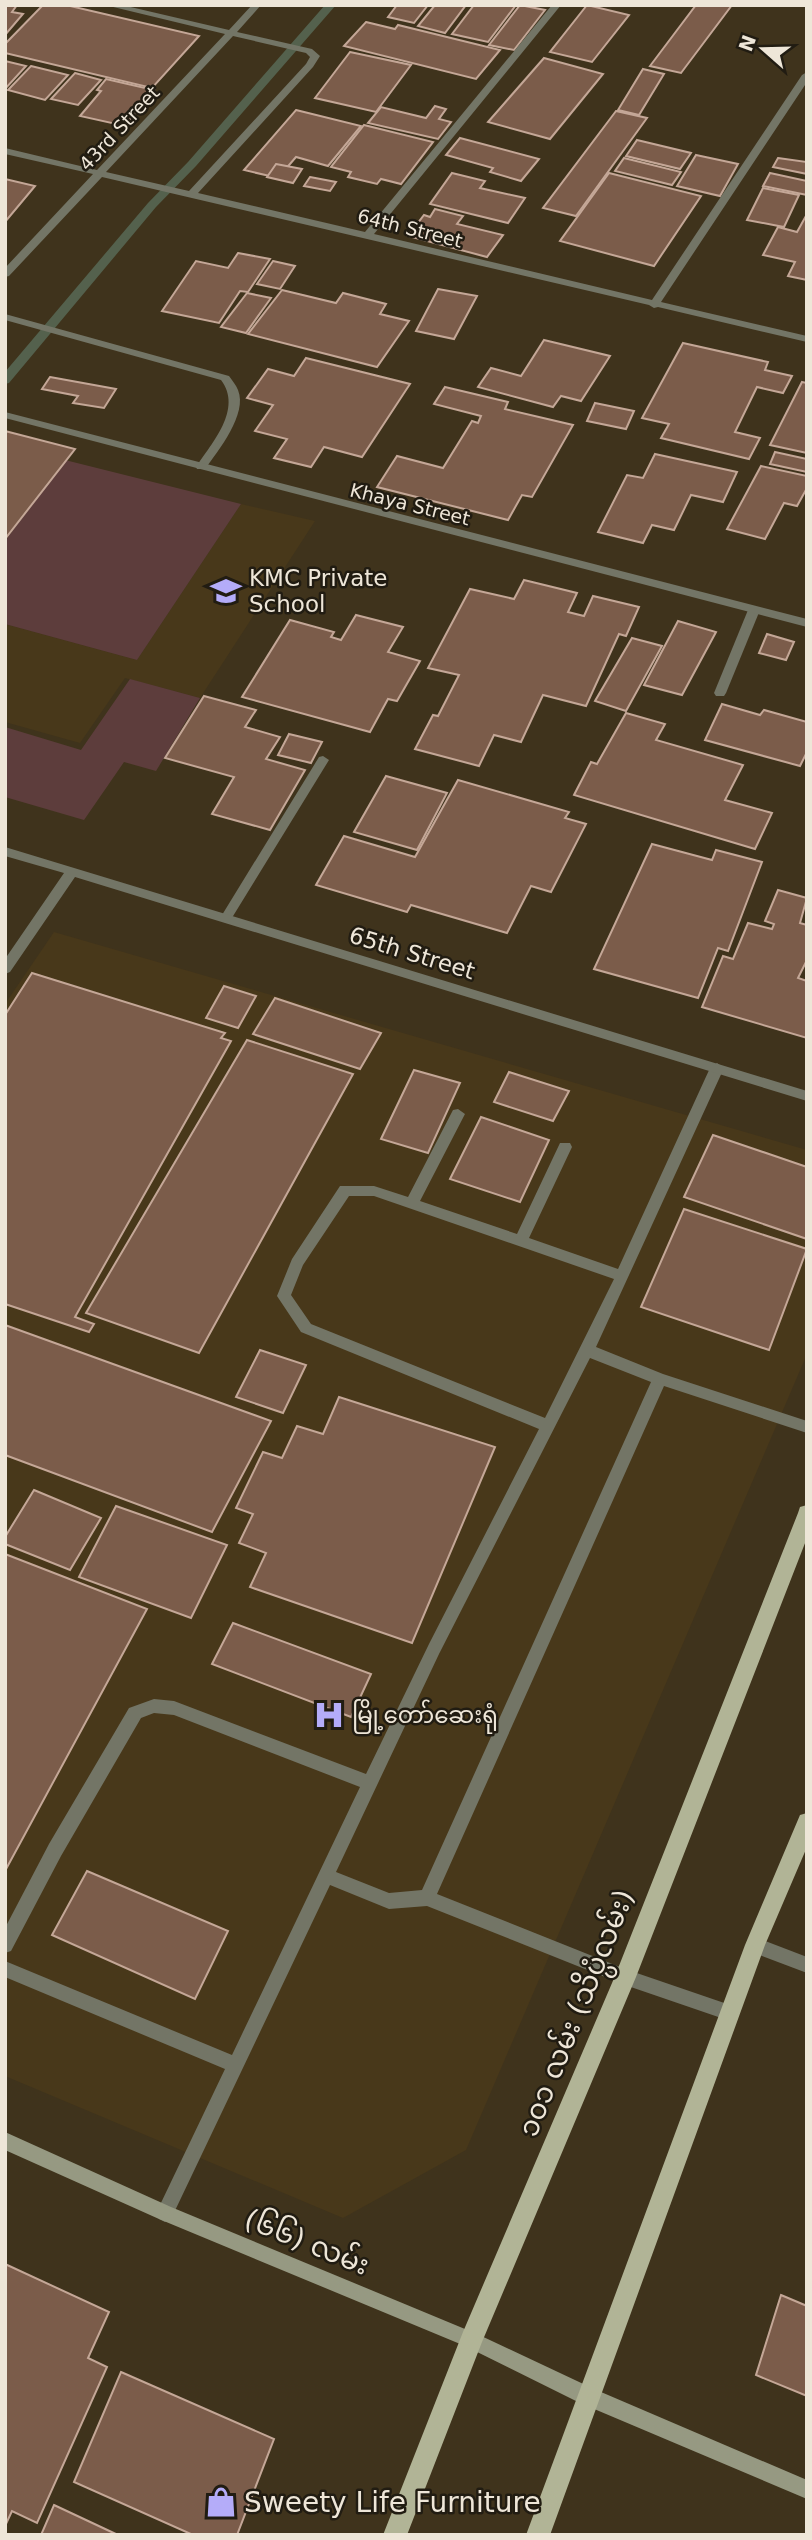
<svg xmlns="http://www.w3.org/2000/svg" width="812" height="2540" font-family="'DejaVu Sans','Noto Sans Myanmar',sans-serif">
	<rect width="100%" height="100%" fill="#3f331c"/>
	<g fill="#48381a">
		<path d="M241 504 315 521 200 698 125 678 80 743 5 722V624L137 660Z"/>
		<path d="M54 932 807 1150V1354L466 2150 343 2218 5 2076V1004Z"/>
	</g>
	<g fill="#5d3d3c">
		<path d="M65 460 241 504 137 660 5 624V541Z"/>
		<path d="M130 679 200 698 156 771 124 762 84 820 5 797V727L81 750Z"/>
	</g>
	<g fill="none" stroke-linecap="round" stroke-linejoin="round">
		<path fill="#54614d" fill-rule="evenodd" d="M325 5H336L196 166 156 207 9 383 5 384V372L148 203 188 162Z"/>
	</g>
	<g fill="#7b5c4a" stroke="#c4a797" stroke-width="2">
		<path d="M5 5H17L12 12 23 14 5 35Z"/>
		<path d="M43 5H66L199 36 152 88 5 53V44Z"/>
		<path d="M397 5H428L414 23 388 17Z"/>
		<path d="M435 5H466L445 33 418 26Z"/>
		<path d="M474 5H516L488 42 452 34Z"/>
		<path d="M520 5 545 10 514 50 489 45Z"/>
		<path d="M587 5 629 15 592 62 550 52Z"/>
		<path d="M696 5H732L681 73 650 66Z"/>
		<path d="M366 22 395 29 398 25 500 50 476 79 344 46Z"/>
		<path d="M350 52 411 65 376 112 315 98Z"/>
		<path d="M544 58 603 74 550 139 488 122Z"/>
		<path d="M5 61 26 66 5 89Z"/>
		<path d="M31 66 68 75 45 100 8 90Z"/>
		<path d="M643 69 664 74 639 115 618 110Z"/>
		<path d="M75 73 101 80 78 105 51 99Z"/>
		<path d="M106 79 154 90 125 126 80 116 101 91 97 90Z"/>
		<path d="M435 106 446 109 439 119 451 122 438 139 368 123 381 107 426 118Z"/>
		<path d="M296 110 361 126 328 166 296 157 278 178 244 170Z"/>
		<path d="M616 111 647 118 576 216 543 208Z"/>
		<path d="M364 125 433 142 401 184 381 179 377 184 348 177 351 172 331 167Z"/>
		<path d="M460 138 539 159 521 181 490 172 493 168 446 155Z"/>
		<path d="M637 140 691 153 680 169 626 156Z"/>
		<path d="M696 155 738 164 720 196 677 186Z"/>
		<path d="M624 158 681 172 672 185 615 171Z"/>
		<path d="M778 158 807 162V174L773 167Z"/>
		<path d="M276 164 302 169 293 183 267 177Z"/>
		<path d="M452 173 485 181 480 188 525 198 508 223 430 204Z"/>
		<path d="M609 173 701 196 654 266 560 241Z"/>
		<path d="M770 173 807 181V195L763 186Z"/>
		<path d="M310 177 336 182 330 191 304 186Z"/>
		<path d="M5 179 35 186 5 222Z"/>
		<path d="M763 188 799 195 784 227 747 220Z"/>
		<path d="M435 209 463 216 457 224 503 235 487 257 408 236 424 215 430 217Z"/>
		<path d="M807 214V280L788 276 795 262 763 255 778 227 797 232Z"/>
		<path d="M238 253 270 259 248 292 240 291 219 323 162 311 196 261 228 268Z"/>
		<path d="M273 261 295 266 280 289 257 284Z"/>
		<path d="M438 289 477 296 454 339 416 331Z"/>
		<path d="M282 290 336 303 343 293 386 304 380 314 409 321 377 367 248 334Z"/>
		<path d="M247 293 271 298 246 333 221 327Z"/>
		<path d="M544 340 610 356 581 401 561 396 553 407 478 387 491 368 521 376Z"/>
		<path d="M683 343 768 362 765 370 792 376 783 393 757 387 735 432 760 438 749 459 661 438 669 424 642 418Z"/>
		<path d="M306 358 410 384 362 457 324 447 311 467 274 458 287 439 255 431 273 405 247 398 268 369 294 376Z"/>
		<path d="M50 377 116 389 104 408 73 403 78 396 42 389Z"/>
		<path d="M802 382 807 383V453L770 445Z"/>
		<path d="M445 387 508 402 505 409 573 425 532 497 522 495 508 520 377 487 397 456 443 468 472 421 478 423 481 416 434 404Z"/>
		<path d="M595 403 634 411 626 429 587 421Z"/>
		<path d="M5 431 75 449 5 539Z"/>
		<path d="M775 452 807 459V472L770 464Z"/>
		<path d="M655 454 737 472 723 502 691 495 674 530 652 525 643 543 598 532 627 475 643 478Z"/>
		<path d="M761 466 807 476V488L797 506 784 503 765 539 727 529Z"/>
		<path d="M524 580 577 593 568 612 584 616 593 596 639 607 626 636 619 634 586 706 543 695 521 742 494 735 479 766 415 749 433 715 438 716 459 675 428 668 470 589 514 599Z"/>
		<path d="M356 615 403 627 388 652 420 661 397 701 388 699 370 732 242 697 290 620 334 632 331 637 341 640Z"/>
		<path d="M678 621 716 632 682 695 644 685Z"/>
		<path d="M767 634 794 642 786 660 759 653Z"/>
		<path d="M632 638 662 646 626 711 595 701Z"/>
		<path d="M204 696 256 710 245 727 280 737 266 759 305 770 270 830 212 814 234 777 165 758Z"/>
		<path d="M722 704 760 715 764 710 807 722V752L800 766 705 740Z"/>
		<path d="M626 713 665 724 656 740 743 765 725 800 772 813 755 849 574 795 591 762 597 764Z"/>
		<path d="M289 734 322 742 311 763 278 755Z"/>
		<path d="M386 776 447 793 417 850 354 832Z"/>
		<path d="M458 780 569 812 565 818 586 824 551 892 531 886 507 933 411 905 407 912 316 885 344 836 415 857Z"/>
		<path d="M652 844 712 860 716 850 762 862 728 951 718 948 698 998 594 969Z"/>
		<path d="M778 890 807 898 800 923 807 925V960L798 978 807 981V1038L702 1007 723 956 733 959 748 923 772 929 774 924 765 921Z"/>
		<path d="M32 973 225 1033 221 1038 231 1041 75 1317 94 1324 89 1332 5 1304V1015Z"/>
		<path d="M224 986 256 996 238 1028 206 1018Z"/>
		<path d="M275 998 381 1033 360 1069 253 1034Z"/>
		<path d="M247 1040 353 1074 199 1353 86 1313Z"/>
		<path d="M414 1070 460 1083 428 1153 381 1139Z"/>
		<path d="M509 1072 569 1091 553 1121 494 1102Z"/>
		<path d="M481 1117 549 1140 520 1202 450 1179Z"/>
		<path d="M713 1135 807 1167V1239L684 1197Z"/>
		<path d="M684 1209 807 1249 769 1350 641 1307Z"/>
		<path d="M5 1325 271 1421 212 1532 5 1455Z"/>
		<path d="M260 1350 306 1365 283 1413 236 1397Z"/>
		<path d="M339 1397 495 1447 412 1643 250 1587 266 1553 239 1543 253 1514 236 1508 263 1452 282 1458 297 1426 323 1434Z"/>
		<path d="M34 1490 101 1518 70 1570 5 1544V1537Z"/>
		<path d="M116 1506 227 1545 191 1618 79 1577Z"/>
		<path d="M5 1554 147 1609 5 1871Z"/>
		<path d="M233 1623 371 1674 351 1717 212 1664Z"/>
		<path d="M87 1871 228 1931 195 1999 52 1935Z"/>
		<path d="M5 2264 109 2312 88 2358 107 2367 37 2523 12 2511 5 2526Z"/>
		<path d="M781 2295 807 2306V2396L756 2375Z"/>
		<path d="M121 2372 274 2439 237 2535H193L74 2482Z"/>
		<path d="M54 2505 118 2535H41Z"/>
	</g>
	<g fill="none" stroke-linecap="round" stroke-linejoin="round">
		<g fill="#737566" fill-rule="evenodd">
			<path d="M5 314 229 376C232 380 236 385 238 390 248 414 218 451 205 469H197L196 467C212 443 243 409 221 380L5 320Z"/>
			<path d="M754 606 760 610 726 693 724 696H716L714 693 748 610Z"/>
			<path d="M323 756 329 760 230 921H222L220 918 222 915 319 757Z"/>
			<path d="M717 1063 724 1068 596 1347 663 1374 807 1421V1433L664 1386 437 1894 625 1969 736 2007 738 2013 736 2019 730 2021 625 1985 427 1906 389 1909 330 1885 171 2219 165 2222 159 2219 156 2213 159 2207 225 2069 5 1977V1961L232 2055 360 1787 174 1715 154 1713 141 1718 61 1856 11 1951 5 1953V1928L49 1844 129 1708 154 1699 174 1701 366 1774 429 1644 539 1429 301 1332 277 1296 292 1259 340 1186H374L408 1197 453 1110 458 1109 465 1114 420 1201 517 1234 560 1143H570L572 1147 529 1238 618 1269 710 1068ZM349 1196H374L614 1279 545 1418 311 1324 291 1295 303 1265ZM590 1358 651 1382 422 1890 389 1893 336 1872 439 1654Z"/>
			<path d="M755 1937 807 1957V1973L749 1951 747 1945 749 1939Z"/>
		</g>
		<g fill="#737566" fill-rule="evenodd">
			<path d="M105 5H122L229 30 252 5H261L237 32 312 49 320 56 313 67 198 193 365 232 552 5H561L374 234 652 300 802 75 807 72V82L661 302 807 336V342L658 307 654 308 649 305 102 177 9 276 5 277V268L93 174 5 154V148L97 170 225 34ZM233 36 306 53 310 57 306 64 189 191 106 172Z"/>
			<path d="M5 412 807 619V627L5 418Z"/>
			<path d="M5 847 807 1091V1101L75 877 10 972 5 974V959L64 873 5 856Z"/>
		</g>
		<path fill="#969982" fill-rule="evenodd" d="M5 2132 171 2207 477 2334 594 2389 807 2480V2499L580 2403 465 2346 159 2219 5 2150Z"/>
		<g fill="#b1b496" fill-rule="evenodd">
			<path d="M807 1505V1538L636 1977 482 2342 407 2535H383L463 2332 615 1976 798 1513 800 1507Z"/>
			<path d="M807 1813V1847L765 1945 550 2535H526L745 1945 800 1815Z"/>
		</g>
	</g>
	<defs>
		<g id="school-bare" transform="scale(2.415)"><path d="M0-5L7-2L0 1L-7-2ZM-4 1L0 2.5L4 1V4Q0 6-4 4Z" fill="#b4acf9" stroke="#211c12" stroke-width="2.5" paint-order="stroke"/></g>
		<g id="hospital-bare" transform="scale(2.415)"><path d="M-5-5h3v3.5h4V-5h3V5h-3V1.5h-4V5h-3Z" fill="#b4acf9" stroke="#211c12" stroke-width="2.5" paint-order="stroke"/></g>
		<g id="shop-bare" transform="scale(2.415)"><path d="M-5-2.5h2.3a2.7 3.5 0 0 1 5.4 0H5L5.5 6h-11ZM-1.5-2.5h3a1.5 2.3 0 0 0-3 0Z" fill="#b4acf9" stroke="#211c12" stroke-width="2.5" paint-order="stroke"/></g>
	</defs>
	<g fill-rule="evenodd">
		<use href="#school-bare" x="226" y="591"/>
		<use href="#hospital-bare" x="329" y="1715"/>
		<use href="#shop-bare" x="221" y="2502"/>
	</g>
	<g text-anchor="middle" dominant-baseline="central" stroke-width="5" stroke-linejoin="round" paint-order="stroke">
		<g font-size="19" fill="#eee6d8" stroke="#211c12">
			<text transform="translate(119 128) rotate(-47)">43rd Street</text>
			<text transform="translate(410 228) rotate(14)">64th Street</text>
			<text transform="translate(410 504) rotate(14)">Khaya Street</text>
		</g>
		<g font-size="23" fill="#eee6d8" stroke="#211c12" text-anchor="start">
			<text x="249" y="578">KMC Private<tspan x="249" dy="26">School</tspan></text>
			<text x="352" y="1715">မြို့တော်ဆေးရုံ</text>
		</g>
		<g font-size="23" fill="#eee6d8" stroke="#211c12">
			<text transform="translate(412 953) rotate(17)">65th Street</text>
		</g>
		<g font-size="28" fill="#eee6d8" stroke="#211c12">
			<text transform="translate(576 2013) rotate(-68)">၁၀၁ လမ်း (သိပ္ပံလမ်း)</text>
			<text transform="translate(307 2242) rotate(22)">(၆၆) လမ်း</text>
		</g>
		<g font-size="28" fill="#eee6d8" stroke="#211c12" text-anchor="start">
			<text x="244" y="2502">Sweety Life Furniture</text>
		</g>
	</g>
	<rect width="812" height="2540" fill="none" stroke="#eee6d8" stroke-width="14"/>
	<g transform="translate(763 49) rotate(290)" stroke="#211c12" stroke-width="5" paint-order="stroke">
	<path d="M0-5L12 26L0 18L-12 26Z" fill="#eee6d8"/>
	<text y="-10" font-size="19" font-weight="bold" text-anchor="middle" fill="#eee6d8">N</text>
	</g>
</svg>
